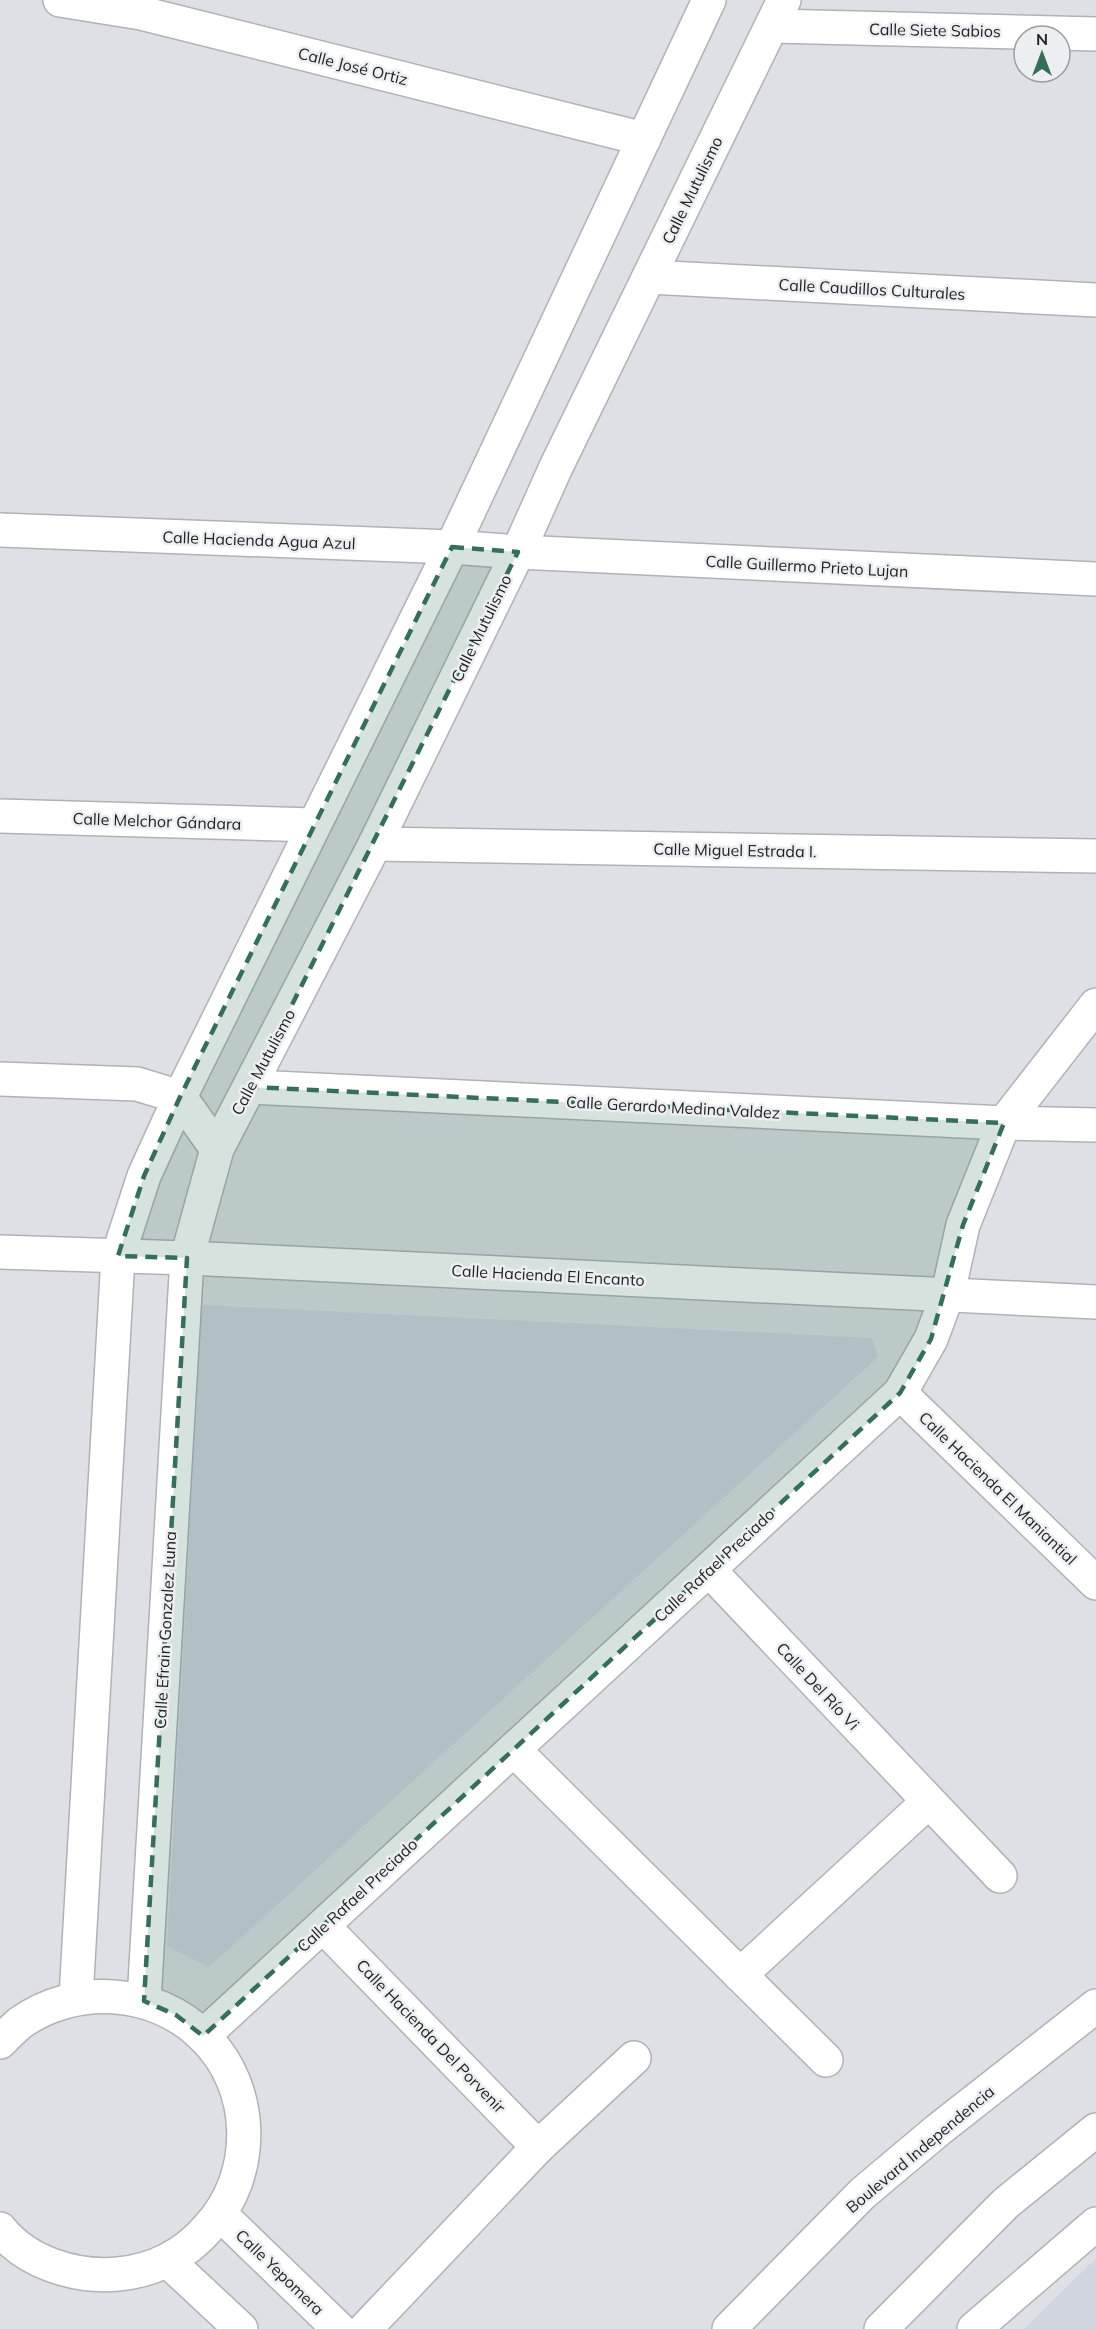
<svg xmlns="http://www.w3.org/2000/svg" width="1096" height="2329" font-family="Mulish,sans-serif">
	<rect width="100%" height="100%" fill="#dee0e5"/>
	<g fill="#d0d5e0">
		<path d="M202 1305 872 1338 878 1357 209 1967 167 1946Z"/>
		<path d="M1096 2259V2329H1024L1091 2263Z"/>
	</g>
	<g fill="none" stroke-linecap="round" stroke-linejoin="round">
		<g stroke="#b0b2b6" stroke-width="36">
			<g id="minor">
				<path d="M60 0 141 13 644 139"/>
				<path d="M773 26 1096 34"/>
				<path d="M649 277 1096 300"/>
				<path d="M518 552 1096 579"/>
				<path d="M0 816 314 825"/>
				<path d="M375 844 1096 856"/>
				<path d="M0 1079 137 1084 180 1097"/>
				<path d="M251 1087 1004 1123 1096 1125"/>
				<path d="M0 1252 187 1258 1096 1302"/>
				<path d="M900 1393 1096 1583"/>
				<path d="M709 1570 1000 1876"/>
				<path d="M514 1750 826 2060"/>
				<path d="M323 1926 538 2147"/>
				<path d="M740 1975 928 1802"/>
				<path d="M203 2036 900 1393 931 1339 948 1293 963 1225 1004 1123 1096 1005"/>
				<path d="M365 2329 538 2147 634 2058"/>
				<path d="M974 2329 1096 2224"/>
			</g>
		</g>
		<g stroke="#b0b2b6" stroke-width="36">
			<g id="tertiary">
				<path d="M0 530 452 547 518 552"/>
				<path d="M180 1097 217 1149"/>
				<path d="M76 1998 118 1256 144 1176 180 1097 452 547 709 0"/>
				<path d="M144 2001 187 1258 217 1149 375 844 518 552 556 467 784 0"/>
				<path d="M0 2042C6 2036 13 2029 20 2023 74 1984 155 1988 203 2036 256 2087 257 2175 208 2228 185 2255 153 2271 118 2274 76 2278 27 2263 0 2229"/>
				<path d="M221 2215 339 2329"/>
				<path d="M168 2261 241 2329"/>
			</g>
		</g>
		<g stroke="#b0b2b6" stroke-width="36">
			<g id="secondary">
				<path d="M729 2329 863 2193 938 2130 1096 2006"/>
				<path d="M881 2329 1006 2203 1096 2130"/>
			</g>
		</g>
		<use href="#minor" stroke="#fff" stroke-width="33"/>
		<use href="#tertiary" stroke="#fff" stroke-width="33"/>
		<use href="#secondary" stroke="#fff" stroke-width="33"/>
	</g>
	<path fill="#346f58" fill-opacity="0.2" stroke="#346f58" stroke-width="4.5" stroke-dasharray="12 8" stroke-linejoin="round" d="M452 547 518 552 251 1087 1004 1123 963 1225 931 1339 900 1393 203 2036 176 2015 144 2001 187 1258 118 1256 144 1176 180 1097Z"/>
	<g text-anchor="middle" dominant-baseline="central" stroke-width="5" stroke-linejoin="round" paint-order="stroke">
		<g font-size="16" fill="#222324" stroke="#eceef2">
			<text transform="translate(935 30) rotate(1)">Calle Siete Sabios</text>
			<text transform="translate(353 66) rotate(14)">Calle José Ortiz</text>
			<text transform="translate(692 190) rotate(-64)">Calle Mutulismo</text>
			<text transform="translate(872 289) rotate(3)">Calle Caudillos Culturales</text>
			<text transform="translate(259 540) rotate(2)">Calle Hacienda Agua Azul</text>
			<text transform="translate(807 566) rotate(3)">Calle Guillermo Prieto Lujan</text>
			<text transform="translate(481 628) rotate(-64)">Calle Mutulismo</text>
			<text transform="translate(157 821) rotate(2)">Calle Melchor Gándara</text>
			<text transform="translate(735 850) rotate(1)">Calle Miguel Estrada I.</text>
			<text transform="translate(263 1062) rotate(-62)">Calle Mutulismo</text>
			<text transform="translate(673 1107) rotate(3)">Calle Gerardo Medina Valdez</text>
			<text transform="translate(548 1275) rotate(3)">Calle Hacienda El Encanto</text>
			<text transform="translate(998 1488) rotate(44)">Calle Hacienda El Maniantial</text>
			<text transform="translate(714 1565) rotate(-43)">Calle Rafael Preciado</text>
			<text transform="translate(165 1630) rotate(-87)">Calle Efrain Gonzalez Luna</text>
			<text transform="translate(818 1686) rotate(47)">Calle Del Río Vi</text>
			<text transform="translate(357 1895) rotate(-43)">Calle Rafael Preciado</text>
			<text transform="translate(431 2036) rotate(46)">Calle Hacienda Del Porvenir</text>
			<text transform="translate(920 2149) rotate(-40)">Boulevard Independencia</text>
			<text transform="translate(280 2272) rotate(44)">Calle Yepomera</text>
		</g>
	</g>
	<g transform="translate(1042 54)"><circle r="28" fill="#eceef2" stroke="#9b9da0" stroke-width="1.5"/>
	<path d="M0-4.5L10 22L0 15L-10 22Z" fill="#346f58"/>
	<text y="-9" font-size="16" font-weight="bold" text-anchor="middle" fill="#222324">N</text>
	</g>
</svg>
